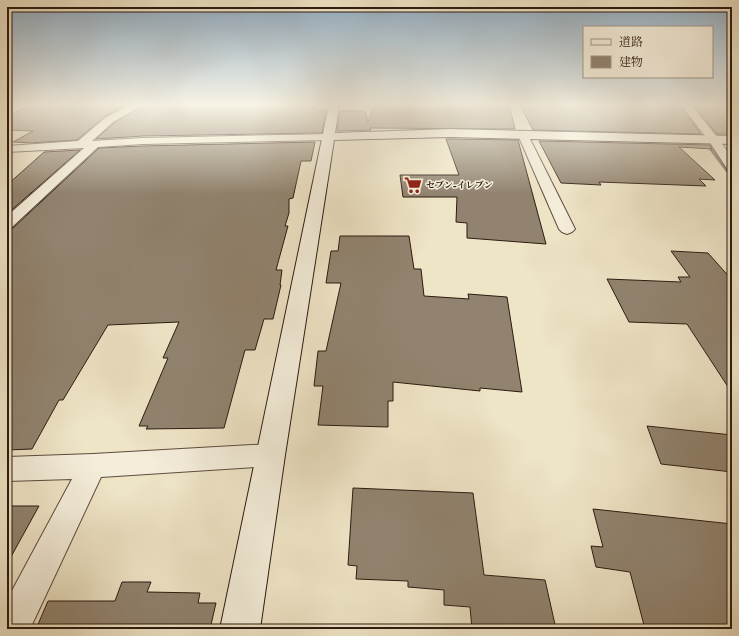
<svg xmlns="http://www.w3.org/2000/svg" width="739" height="636" font-family="'IM FELL English','Noto Serif JP',serif">
	<rect width="100%" height="100%" fill="#eee4c6"/>
	<filter id="stains"><feTurbulence type="fractalNoise" baseFrequency=".005" numOctaves="4"/><feColorMatrix values="0 0 0 0 .2 0 0 0 0 .09 0 0 0 0 .02 0 0 0 .5 -.17"/></filter>
	<radialGradient id="worn" r=".72"><stop offset=".6" stop-color="#630" stop-opacity="0"/><stop offset="1" stop-color="#630" stop-opacity=".3"/></radialGradient>
	<g fill="none" stroke-linecap="round" stroke-linejoin="round">
		<path fill="#796a58" fill-rule="evenodd" d="M708 146H712L732 173V178L730 177 708 148Z"/>
	</g>
	<g fill="#91836f" stroke="#2d1a10">
		<path d="M32 105H128L104 117 77 140 31 143 13 142 33 131 7 130V116Z"/>
		<path d="M144 105H316V110H326L322 133 143 136 96 139 114 123Z"/>
		<path d="M374 105H509L515 129 370 128 371 130 337 131 340 111H365L368 122Z"/>
		<path d="M520 105H680L701 134 533 130Z"/>
		<path d="M693 105H732V134H717Z"/>
		<path d="M446 139 518 140 546 244 467 238V223L456 222 457 197H403L400 175H459Z"/>
		<path d="M539 141 710 145 712 149 679 147 715 180 699 179 706 186 599 182 601 185 561 183Z"/>
		<path d="M315 142 311 161H301L293 198 289 199V213L285 226H288L276 270H282L280 285H281L273 319H264L255 350H245L224 428 146 429 148 426H139L168 358H163L179 322 108 325 63 400H59L32 449 7 450V230L13 228 99 148 143 146Z"/>
		<path d="M80 150 7 214V185L44 152Z"/>
		<path d="M340 236H409L414 269H421L424 296 469 299 468 294 507 297 522 392 480 388V391L393 382V401H388V427L318 425 323 386H314L318 351H326L341 283H326L331 251H338Z"/>
		<path d="M671 251 708 253 732 280V393L687 324 629 322 607 279 681 282 678 277H690Z"/>
		<path d="M647 426 732 435V472L661 464Z"/>
		<path d="M353 488 473 493 484 575 545 580 556 629H472L470 607 444 605V590L408 587V581L356 579 357 566 348 565Z"/>
		<path d="M7 506H39L7 564Z"/>
		<path d="M593 509 732 524V629H645L630 572 596 567 591 546 603 547Z"/>
		<path d="M122 582H151L147 592 200 593 198 603H216L210 629H36L48 601H115Z"/>
	</g>
	<g fill="none" stroke-linecap="round" stroke-linejoin="round">
		<g stroke="#5d4c3e" stroke-width="2">
			<g id="street">
				<path d="M131 105H143L113 122 92 141 143 138 329 134 334 137 329 140 143 144 98 147 12 227 7 229V216L84 148 7 152V146L78 141 105 118Z"/>
				<path d="M681 105H691L718 138 732 158V171L728 170 709 141Z"/>
				<path d="M523 132 528 135 575 229 572 232 567 234 562 232 559 229 518 135Z"/>
				<path d="M270 444 280 447 283 455 280 463 270 466 101 477 30 629H7V600L72 479 7 481V457L93 454Z"/>
			</g>
		</g>
		<g stroke="#2d1a10" stroke-width="2">
			<path id="secondary" d="M329 105H339L335 133 450 129 732 136V144L450 137 334 140 285 455 260 629H220Z"/>
		</g>
		<use href="#street" fill="#f4edda" fill-rule="evenodd"/>
		<use href="#secondary" fill="#f4edda" fill-rule="evenodd"/>
	</g>
	<linearGradient id="sky" x2="0" y2="1"><stop stop-color="#90acc2"/><stop offset="0.54" stop-color="#f7f3e5"/><stop offset="1" stop-color="#f7f3e5" stop-opacity="0"/></linearGradient>
	<rect width="739" height="194" fill="url(#sky)"/>
	<defs>
		<g id="supermarket-bare" transform="scale(1.38)"><path d="M-6-5.5h2.5l.6 2H6L4.5 2H-2.5L-4.4-4H-6ZM-1.5 3.2a1.3 1.3 0 1 0 .1 0ZM3 3.2a1.3 1.3 0 1 0 .1 0Z" fill="#8f2418" stroke="#f4edda" stroke-width="2.5" paint-order="stroke"/></g>
	</defs>
	<g fill-rule="evenodd">
		<use href="#supermarket-bare" x="413" y="185"/>
	</g>
	<g text-anchor="middle" dominant-baseline="central" stroke-width="3" stroke-linejoin="round" paint-order="stroke">
		<g font-size="9" font-weight="bold" fill="#2d1a10" stroke="#f4edda" text-anchor="start">
			<text x="426" y="185">セブン-イレブン</text>
		</g>
	</g>
	<rect width="739" height="636" fill="none" stroke="#eee4c6" stroke-width="24"/>
	<rect x="8" y="8" width="723" height="620" fill="none" stroke="#2d1a10" stroke-width="2"/>
	<rect x="12" y="12" width="715" height="612" fill="none" stroke="#2d1a10"/>
	<rect x="583" y="26" width="130" height="52" fill="#f4edda" stroke="#a49989"/>
	<rect x="591" y="39" width="20" height="6" fill="#f4edda" stroke="#a49989"/>
	<text x="619" y="46" font-size="12" fill="#2d1a10">道路</text>
	<rect x="591" y="56" width="20" height="12" fill="#91836f" stroke="#a49989"/>
	<text x="619" y="66" font-size="12" fill="#2d1a10">建物</text>
	<rect width="100%" height="100%" filter="url(#stains)"/>
	<rect width="100%" height="100%" fill="url(#worn)"/>
</svg>
